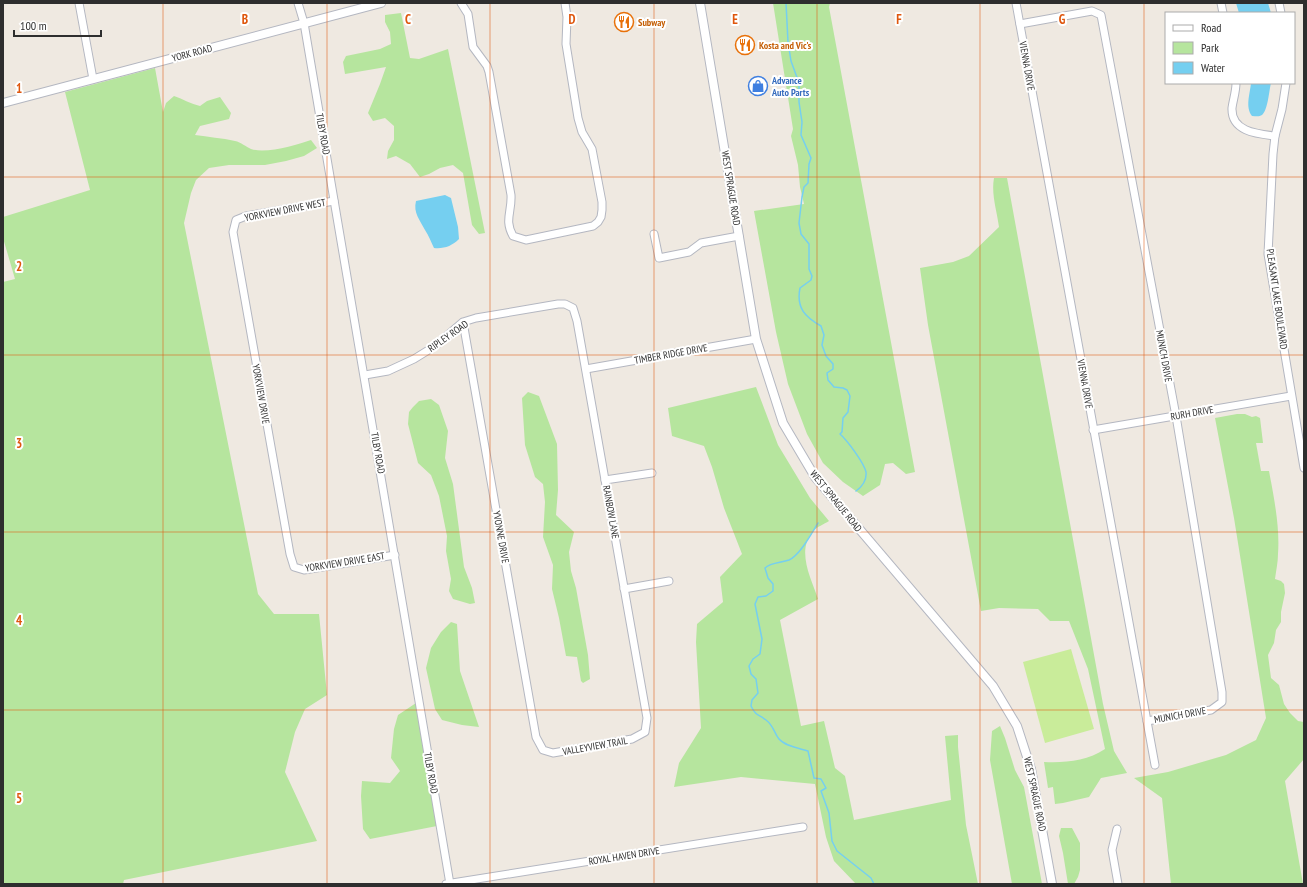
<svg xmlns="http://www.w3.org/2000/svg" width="1307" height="887" font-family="'PT Sans Narrow',sans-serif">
	<rect width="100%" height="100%" fill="#efe9e1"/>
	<g fill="#b6e59e">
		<path d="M773 3H830L829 7 915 472 906 474 893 463 885 464 880 485 863 496 843 482 823 463 807 434 788 384 776 332 754 211 804 204 800 187 798 165 791 136 793 129Z"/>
		<path d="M401 13 410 58 419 59 448 49 485 233 479 234 472 225 463 173 453 165 440 168 429 174 420 177 410 164 396 156 387 159 388 151 394 140V126L385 118 373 121 368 113 380 84 386 67 345 74 343 62 346 56 380 49 391 44 390 32 385 22V15Z"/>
		<path d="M155 68 163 112 166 103 174 96C183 99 191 104 200 106L207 101 220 97 231 113 229 119 200 126 195 135C208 137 222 138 235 141 241 142 246 147 251 149 266 154 297 145 311 140L317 148 304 156 286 161 265 165H229L209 168 196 180 191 193 184 223 258 594 274 614H319L327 695 305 709 295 732 285 772 317 841 124 880 123 884H3V282L15 279 3 238V217L90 190 65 92Z"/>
		<path d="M994 178H1007L1103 704 1114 751 1127 773 1101 778 1089 797 1063 803 1055 804 1053 787 1048 788 1044 762C1065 763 1087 761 1105 749L1088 669 1069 621H1050L1038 609 999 608 981 611 928 325 920 268 953 262 969 256 999 227C997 211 991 194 994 178Z"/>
		<path d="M756 387 778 445 810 498 829 521C824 524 817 527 813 531 796 551 811 578 818 599L780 620 801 726 824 721 835 768 845 776 854 820 951 800 945 736 958 735V747L966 825 978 884H856L834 861 826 837 815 784 741 777 674 787 679 763 701 728 696 642 697 624 723 602 720 577 742 554 724 508 712 467 704 446 672 436 668 408Z"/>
		<path d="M528 392 539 396 557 444 558 490 556 515 574 532 569 552 571 571 576 588 588 655 590 679 583 683 581 681 577 657 566 656 559 618 552 589 553 565 543 537 545 502 543 484 535 477 525 445 522 398Z"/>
		<path d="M431 399 439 405 448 431 445 458 453 484 464 567 472 588 475 603 470 604 453 599 449 591 451 579 446 551 447 536 439 496 431 475 418 463 408 424 409 412 413 407 419 401Z"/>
		<path d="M1237 414H1245L1252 417 1256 416 1260 418 1263 443H1256L1261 471H1269C1274 498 1280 527 1278 554 1278 562 1276 571 1275 579L1281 581 1284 584 1285 593 1281 612V622L1276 630 1274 643 1268 655 1271 678 1279 685 1284 704 1290 713 1298 721 1304 722V759L1285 781 1303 884H1171L1162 798 1134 778 1168 772 1226 755 1256 740 1266 718 1234 518 1215 418Z"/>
		<path d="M451 622 457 624 460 671 479 727 462 725 442 720 435 709 426 668 431 648 441 632Z"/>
		<path d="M416 703 437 826 370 839 363 829 361 796 362 781 390 783 400 771 391 758 394 729 398 715Z"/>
		<path d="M1000 726 1005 738 1015 770 1024 787 1042 884H1012L990 760 992 731Z"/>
		<path d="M1061 828H1072L1080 843V870L1078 877 1074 884H1068L1063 853 1059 836Z"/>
	</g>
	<path fill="#c9ec9a" d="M1071 649 1094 729 1045 743 1023 662Z"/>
	<g fill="#75cff0">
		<path d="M1236 3H1268L1271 13H1239Z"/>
		<path d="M1251 83H1271C1269 91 1268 110 1262 115 1259 117 1256 116 1252 116 1245 107 1250 94 1251 83Z"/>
		<path d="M445 195 451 198 458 227 459 239C452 246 444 249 434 248 431 242 429 236 425 230 420 220 413 213 416 201Z"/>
	</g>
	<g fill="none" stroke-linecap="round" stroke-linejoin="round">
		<g stroke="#75cff0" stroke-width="1.5">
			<path d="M786 3 788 42 791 61 799 83V102L802 122 801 135 811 158 809 164 808 183 804 187 802 197 799 223 801 234 809 244V269L812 276 811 280 800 288C796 308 805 317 821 326L824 335 822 345 826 356 833 364V369L827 373 828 380 834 387 843 388 847 390 850 396 848 412 843 418 842 432 840 434C847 440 864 463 866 472 867 480 862 487 856 491"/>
			<path d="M818 523C811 534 800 555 789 560 781 563 771 562 765 568L768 578 773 584V591L766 596 758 597 755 604 762 639 760 654 753 659 749 666 751 674 756 679 758 693 752 700 751 706C756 716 758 714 766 720 774 726 774 733 779 739 785 746 798 748 808 751L814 778 821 779 826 788 821 791 829 813 832 841 837 851 871 878 874 884"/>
		</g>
		<g stroke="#b4b7c1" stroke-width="9">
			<g id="minor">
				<path d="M79 3 93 79"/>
				<path d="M298 3 304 23 450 884"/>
				<path d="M461 3 468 14 473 47 487 66 489 72 511 195C512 212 504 220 513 236L526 240 593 226 598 222 601 217 602 210V202L592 149 582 132 578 118 566 44 567 17 565 3"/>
				<path d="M1016 3 1155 765"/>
				<path d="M1221 3 1223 13"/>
				<path d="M1279 3 1281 13"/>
				<path d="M1020 24 1092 11 1101 15 1176 416 1222 692V702L1211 710 1147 721"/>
				<path d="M1236 83C1236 92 1233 100 1232 108 1231 132 1258 134 1275 136"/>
				<path d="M1286 83 1282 109 1275 136 1273 154 1268 254 1304 468"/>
				<path d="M334 201 246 216 236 220 233 232 290 554 294 567 304 570 395 555"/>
				<path d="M654 234 659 258 689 252 701 243 739 236"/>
				<path d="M586 369 756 339"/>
				<path d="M365 375 388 371 414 359 435 346 463 322 476 318 558 304H565L573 308 577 321 647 718 645 732 632 739 553 753 543 750 536 737 463 322"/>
				<path d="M1093 430 1291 396"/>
				<path d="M605 480 652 473"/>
				<path d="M624 589 669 581"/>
				<path d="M1117 829 1112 850 1118 884"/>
				<path d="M446 884 803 827"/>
			</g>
		</g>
		<g stroke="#b4b7c1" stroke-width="10">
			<g id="tertiary">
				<path d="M700 3 756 339 783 423 815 477 993 686 1017 726 1031 769 1052 884"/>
				<path d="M3 103 381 3"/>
			</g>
		</g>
		<use href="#minor" stroke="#fff" stroke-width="7"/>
		<use href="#tertiary" stroke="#fff" stroke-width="8"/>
	</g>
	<path fill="none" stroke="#df570e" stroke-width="1" stroke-opacity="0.55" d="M163 3V884M327 3V884M490 3V884M654 3V884M817 3V884M980 3V884M1144 3V884M3 177H1304M3 355H1304M3 532H1304M3 710H1304"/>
	<defs>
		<g id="restaurant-ring" transform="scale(1)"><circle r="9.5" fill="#fff" stroke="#e8710a" stroke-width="1.5"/><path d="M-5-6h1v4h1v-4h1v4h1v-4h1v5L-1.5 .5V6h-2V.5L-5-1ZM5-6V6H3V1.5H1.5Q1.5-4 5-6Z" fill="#e8710a"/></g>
		<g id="shop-ring" transform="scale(1)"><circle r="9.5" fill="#fff" stroke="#3f7fe0" stroke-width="1.5"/><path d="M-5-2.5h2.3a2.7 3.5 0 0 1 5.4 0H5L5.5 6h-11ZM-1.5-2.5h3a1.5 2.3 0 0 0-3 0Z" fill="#3f7fe0"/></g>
	</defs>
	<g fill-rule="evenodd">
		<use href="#restaurant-ring" x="624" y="22"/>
		<use href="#restaurant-ring" x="745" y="45"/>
		<use href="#shop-ring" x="758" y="86"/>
	</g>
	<g text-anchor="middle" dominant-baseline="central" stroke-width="4" stroke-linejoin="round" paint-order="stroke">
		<g font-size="10" font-weight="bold" fill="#c56008" stroke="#fff" text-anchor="start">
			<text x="638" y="22">Subway</text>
			<text x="759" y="45">Kosta and Vic's</text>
		</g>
		<g font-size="10" fill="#2e2e2e" stroke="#fff">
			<text transform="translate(192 53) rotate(-15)">YORK ROAD</text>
			<text transform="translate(1027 66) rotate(80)">VIENNA DRIVE</text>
			<text transform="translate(323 134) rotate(80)">TILBY ROAD</text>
			<text transform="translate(731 188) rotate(81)">WEST SPRAGUE ROAD</text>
			<text transform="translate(285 210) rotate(-11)">YORKVIEW DRIVE WEST</text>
			<text transform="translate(1277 299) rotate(82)">PLEASANT LAKE BOULEVARD</text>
			<text transform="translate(448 336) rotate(-35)">RIPLEY ROAD</text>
			<text transform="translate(671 354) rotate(-10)">TIMBER RIDGE DRIVE</text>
			<text transform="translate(1164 356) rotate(80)">MUNICH DRIVE</text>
			<text transform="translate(1085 384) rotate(80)">VIENNA DRIVE</text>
			<text transform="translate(261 394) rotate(80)">YORKVIEW DRIVE</text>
			<text transform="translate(1192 413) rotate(-10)">RURH DRIVE</text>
			<text transform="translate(378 453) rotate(80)">TILBY ROAD</text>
			<text transform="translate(836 501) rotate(51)">WEST SPRAGUE ROAD</text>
			<text transform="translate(611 512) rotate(80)">RAINBOW LANE</text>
			<text transform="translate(501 537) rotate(80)">YVONNE DRIVE</text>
			<text transform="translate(345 562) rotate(-9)">YORKVIEW DRIVE EAST</text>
			<text transform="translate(1180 715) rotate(-10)">MUNICH DRIVE</text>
			<text transform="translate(595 746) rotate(-10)">VALLEYVIEW TRAIL</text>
			<text transform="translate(431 773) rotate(80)">TILBY ROAD</text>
			<text transform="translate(1035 794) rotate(78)">WEST SPRAGUE ROAD</text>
			<text transform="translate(624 856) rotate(-9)">ROYAL HAVEN DRIVE</text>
		</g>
		<g font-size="10" font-weight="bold" fill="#366cbe" stroke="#fff" text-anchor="start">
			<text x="772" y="80">Advance<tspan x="772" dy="12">Auto Parts</tspan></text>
		</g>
	</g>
	<g font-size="13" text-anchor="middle" font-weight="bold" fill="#df570e" stroke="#fff" stroke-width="4" stroke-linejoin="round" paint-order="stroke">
		<text x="245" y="24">B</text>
		<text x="408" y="24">C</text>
		<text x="572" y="24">D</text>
		<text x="735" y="24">E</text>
		<text x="899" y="24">F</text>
		<text x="1062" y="24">G</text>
		<text x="19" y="93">1</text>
		<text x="19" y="271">2</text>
		<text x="19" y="448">3</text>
		<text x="19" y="625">4</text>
		<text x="19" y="803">5</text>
	</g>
	<rect width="1307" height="887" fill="none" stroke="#2e2e2e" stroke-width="8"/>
	<rect x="1165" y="12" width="130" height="72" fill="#ffffff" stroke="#ababab"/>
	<rect x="1173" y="25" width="20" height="6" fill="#ffffff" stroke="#ababab"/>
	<text x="1201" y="32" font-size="12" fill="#2e2e2e">Road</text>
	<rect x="1173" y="42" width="20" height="12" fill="#b6e59e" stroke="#ababab"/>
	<text x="1201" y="52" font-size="12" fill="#2e2e2e">Park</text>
	<rect x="1173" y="62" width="20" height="12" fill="#75cff0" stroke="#ababab"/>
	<text x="1201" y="72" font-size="12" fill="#2e2e2e">Water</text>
	<path d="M14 30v6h87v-6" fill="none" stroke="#2e2e2e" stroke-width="2"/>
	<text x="20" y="30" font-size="12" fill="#2e2e2e" stroke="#ffffff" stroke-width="3" paint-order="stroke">100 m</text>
</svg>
